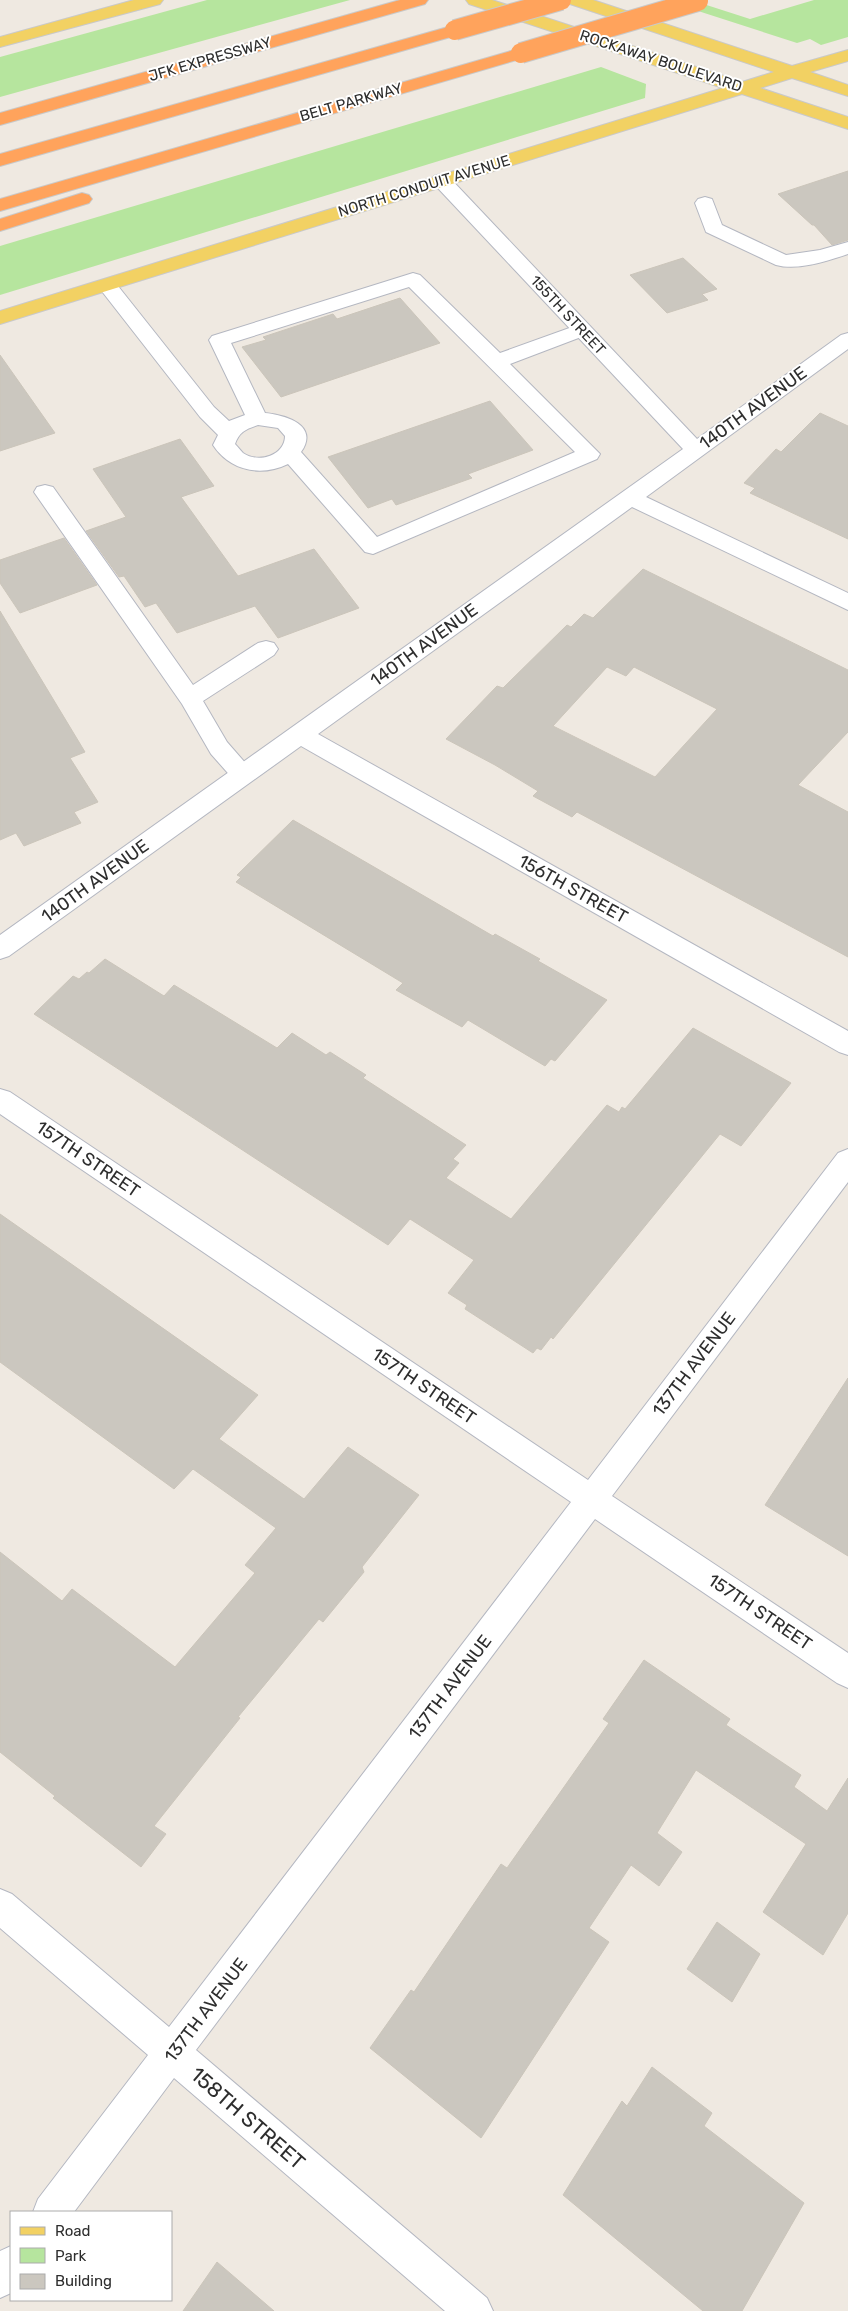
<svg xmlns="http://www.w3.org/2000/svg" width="848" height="2311" font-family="Rubik,sans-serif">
	<rect width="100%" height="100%" fill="#efe9e1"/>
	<g fill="#b6e59e">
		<path d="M207 0H350L0 97V57Z"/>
		<path d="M664 0H691L750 19 814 0H848V37L821 45 810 39 797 43Z"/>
		<path d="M601 67 646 84 645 98 0 295V246Z"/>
	</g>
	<g fill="#cbc7bf" stroke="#cbc5ba" fill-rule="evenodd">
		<path d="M848 171V240L832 245 814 225H812L778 194Z"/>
		<path d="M683 258 717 289 702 294 708 300 667 313 630 275Z"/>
		<path d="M400 298 440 343 281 397 242 347 266 340 263 337 333 314 337 319Z"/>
		<path d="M0 355 55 433 0 451Z"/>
		<path d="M490 401 533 450 468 474 472 478 396 505 392 499 368 508 328 457Z"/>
		<path d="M820 413 848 426V539L750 493 755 488 744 483 776 449 781 452Z"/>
		<path d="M180 439 214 486 181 497 238 576 314 549 359 608 278 638 255 606 177 633 156 603 145 607 124 576 119 577 86 531 126 517 93 469Z"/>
		<path d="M64 538 97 585 20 613 0 583V560Z"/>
		<path d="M643 569 848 670V732L798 785 848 812V957L577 812 572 817 533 796 538 791 495 765 446 739 497 686 503 688 567 625 571 627 584 614 593 618ZM607 667 626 676 634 667 717 709 655 777 553 726Z"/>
		<path d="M0 611 85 752 70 758 98 802 74 812 81 823 24 846 16 833 0 840Z"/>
		<path d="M293 820 493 936 495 934 540 959 538 961 607 1000 555 1061 551 1059 545 1066 468 1020 462 1027 396 990 403 983 236 882 241 877 237 875Z"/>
		<path d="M105 959 164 996 174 985 277 1048 292 1033 326 1055 330 1052 366 1075 363 1078 466 1145 453 1159 459 1163 446 1178 511 1219 607 1105 619 1112 622 1107 625 1109 693 1028 791 1083 741 1146 720 1134 553 1339 551 1337 541 1350 537 1348 533 1353 465 1309 467 1305 448 1293 474 1260 410 1219 388 1245 34 1014 73 976 79 979 87 972 89 973Z"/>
		<path d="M0 1214 258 1395 219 1439 304 1499 348 1447 419 1495 362 1567 364 1572 323 1622 319 1619 238 1717 240 1718 154 1826 166 1834 141 1867 53 1798 55 1796 0 1752V1552L62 1601 72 1589 175 1667 255 1573 245 1565 276 1528 193 1469 174 1489 0 1362Z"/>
		<path d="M848 1378V1556L765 1505Z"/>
		<path d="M644 1660 730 1719 726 1725 801 1775 794 1787 827 1811 848 1778V1913L823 1955 763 1912 806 1844 696 1770 657 1833 682 1852 659 1886 631 1865 589 1928 609 1942 481 2138 370 2048 411 1990 414 1992 501 1864 507 1868 609 1723 603 1719Z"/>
		<path d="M717 1922 760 1954 732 2002 687 1969Z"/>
		<path d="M652 2067 712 2113 704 2126 804 2203 742 2311H703L563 2195 622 2101 627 2106Z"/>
		<path d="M217 2262 274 2311H183Z"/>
	</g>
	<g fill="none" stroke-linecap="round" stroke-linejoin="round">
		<g stroke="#b4b7c1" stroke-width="2">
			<g id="service">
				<path d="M705 197 712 199 722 225 786 255 820 250 848 242V254C827 261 798 271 776 265L706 232 695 203 698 199Z"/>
				<path d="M413 273 420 275 500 353 575 326 582 324 589 326 592 330 589 334 510 364 600 454 597 459 373 554 365 552 288 464C261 477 230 471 213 445L218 435 200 417 97 285 100 281 107 279 114 281 214 407 229 421 245 415 209 340 212 336ZM409 287 575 452 377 537 301 452C320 425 285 415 265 413L231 343ZM258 425 278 428 285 436C285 455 259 464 243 453 240 450 238 447 235 444 239 432 246 429 258 425Z"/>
				<path d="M45 485 53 487 193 685 258 643 266 641 274 643 278 649 274 655 203 701 227 742 255 774 252 780 243 783 234 780 211 754 182 704 34 492 37 487Z"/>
			</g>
		</g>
		<g stroke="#b4b7c1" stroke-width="2">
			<g id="minor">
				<path d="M441 174 448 176 697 439 841 335 848 333V349L646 497 848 593V610L632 507 318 734 848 1031V1055L839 1052 301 746 9 956 0 959V935L683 449 434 184 432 180 434 176Z"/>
				<path d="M0 1089 10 1092 588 1480 838 1153 848 1149V1182L612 1496 848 1653V1688L837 1683 595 1519 196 2050 487 2298 493 2311H445L174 2078 74 2212H33L38 2199 148 2055 0 1928V1889L12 1894 169 2027 571 1502 0 1114Z"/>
				<path d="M11 2246V2293L0 2298V2251Z"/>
			</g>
		</g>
		<g stroke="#c9c9c9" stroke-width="2">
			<g id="primary">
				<path d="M134 0H163L160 4 0 47V37Z"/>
				<path d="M466 0H492L742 82 774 72 570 4 567 0H593L792 66 848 50V61L810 72 848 85V96L792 78 760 88 848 117V129L742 94 0 324V311L723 88 469 4Z"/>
			</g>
		</g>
		<g stroke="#c9c9c9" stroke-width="2">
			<g id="motorway">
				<path d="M400 0H428L425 4 0 125V113Z"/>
				<path d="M455 25 461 26 464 30 461 34 0 166V154Z"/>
				<path d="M521 48 527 49 530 53 527 57 0 211V199Z"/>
				<path d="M82 193 89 195 92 199 89 203 0 231V219Z"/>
			</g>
		</g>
		<use href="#service" fill="#fff" fill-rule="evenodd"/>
		<use href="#minor" fill="#fff" fill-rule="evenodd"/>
		<use href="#primary" fill="#f2d163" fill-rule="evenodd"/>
		<use href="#motorway" fill="#ffa35c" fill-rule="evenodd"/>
		<g stroke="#c9c9c9" stroke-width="22" stroke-linecap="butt">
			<g id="motorway-bridge">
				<path d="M455 30 561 0"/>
				<path d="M521 53 698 1"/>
			</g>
		</g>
		<use href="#motorway-bridge" stroke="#ffa35c" stroke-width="20"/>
	</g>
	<g text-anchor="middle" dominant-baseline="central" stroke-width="4" stroke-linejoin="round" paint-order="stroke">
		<g font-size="15" fill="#2e2e2e" stroke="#fff">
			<text transform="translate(210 59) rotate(-16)">JFK EXPRESSWAY</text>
			<text transform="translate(661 61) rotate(18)">ROCKAWAY BOULEVARD</text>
			<text transform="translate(351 102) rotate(-16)">BELT PARKWAY</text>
			<text transform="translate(424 186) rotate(-17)">NORTH CONDUIT AVENUE</text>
			<text transform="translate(568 315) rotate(47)">155TH STREET</text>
		</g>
		<g font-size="18" fill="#2e2e2e" stroke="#fff">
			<text transform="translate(753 408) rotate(-36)">140TH AVENUE</text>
			<text transform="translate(424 645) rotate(-36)">140TH AVENUE</text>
			<text transform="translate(95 881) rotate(-36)">140TH AVENUE</text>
			<text transform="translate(573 889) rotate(29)">156TH STREET</text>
			<text transform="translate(88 1159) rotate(34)">157TH STREET</text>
			<text transform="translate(694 1364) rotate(-53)">137TH AVENUE</text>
			<text transform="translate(424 1386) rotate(34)">157TH STREET</text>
			<text transform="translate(760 1612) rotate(34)">157TH STREET</text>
			<text transform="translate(450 1687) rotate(-53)">137TH AVENUE</text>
			<text transform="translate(206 2010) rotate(-53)">137TH AVENUE</text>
		</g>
		<g font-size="21" fill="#2e2e2e" stroke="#fff">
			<text transform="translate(248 2118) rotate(41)">158TH STREET</text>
		</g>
	</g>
	<rect x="10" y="2211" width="162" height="90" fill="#ffffff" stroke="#ababab"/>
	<rect x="20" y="2227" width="25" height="8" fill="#f2d163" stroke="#ababab"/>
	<text x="55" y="2236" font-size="15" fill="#2e2e2e">Road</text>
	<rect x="20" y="2248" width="25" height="15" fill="#b6e59e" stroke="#ababab"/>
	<text x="55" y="2261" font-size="15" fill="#2e2e2e">Park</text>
	<rect x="20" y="2274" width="25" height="15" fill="#cbc7bf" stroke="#ababab"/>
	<text x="55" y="2286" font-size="15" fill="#2e2e2e">Building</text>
</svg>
